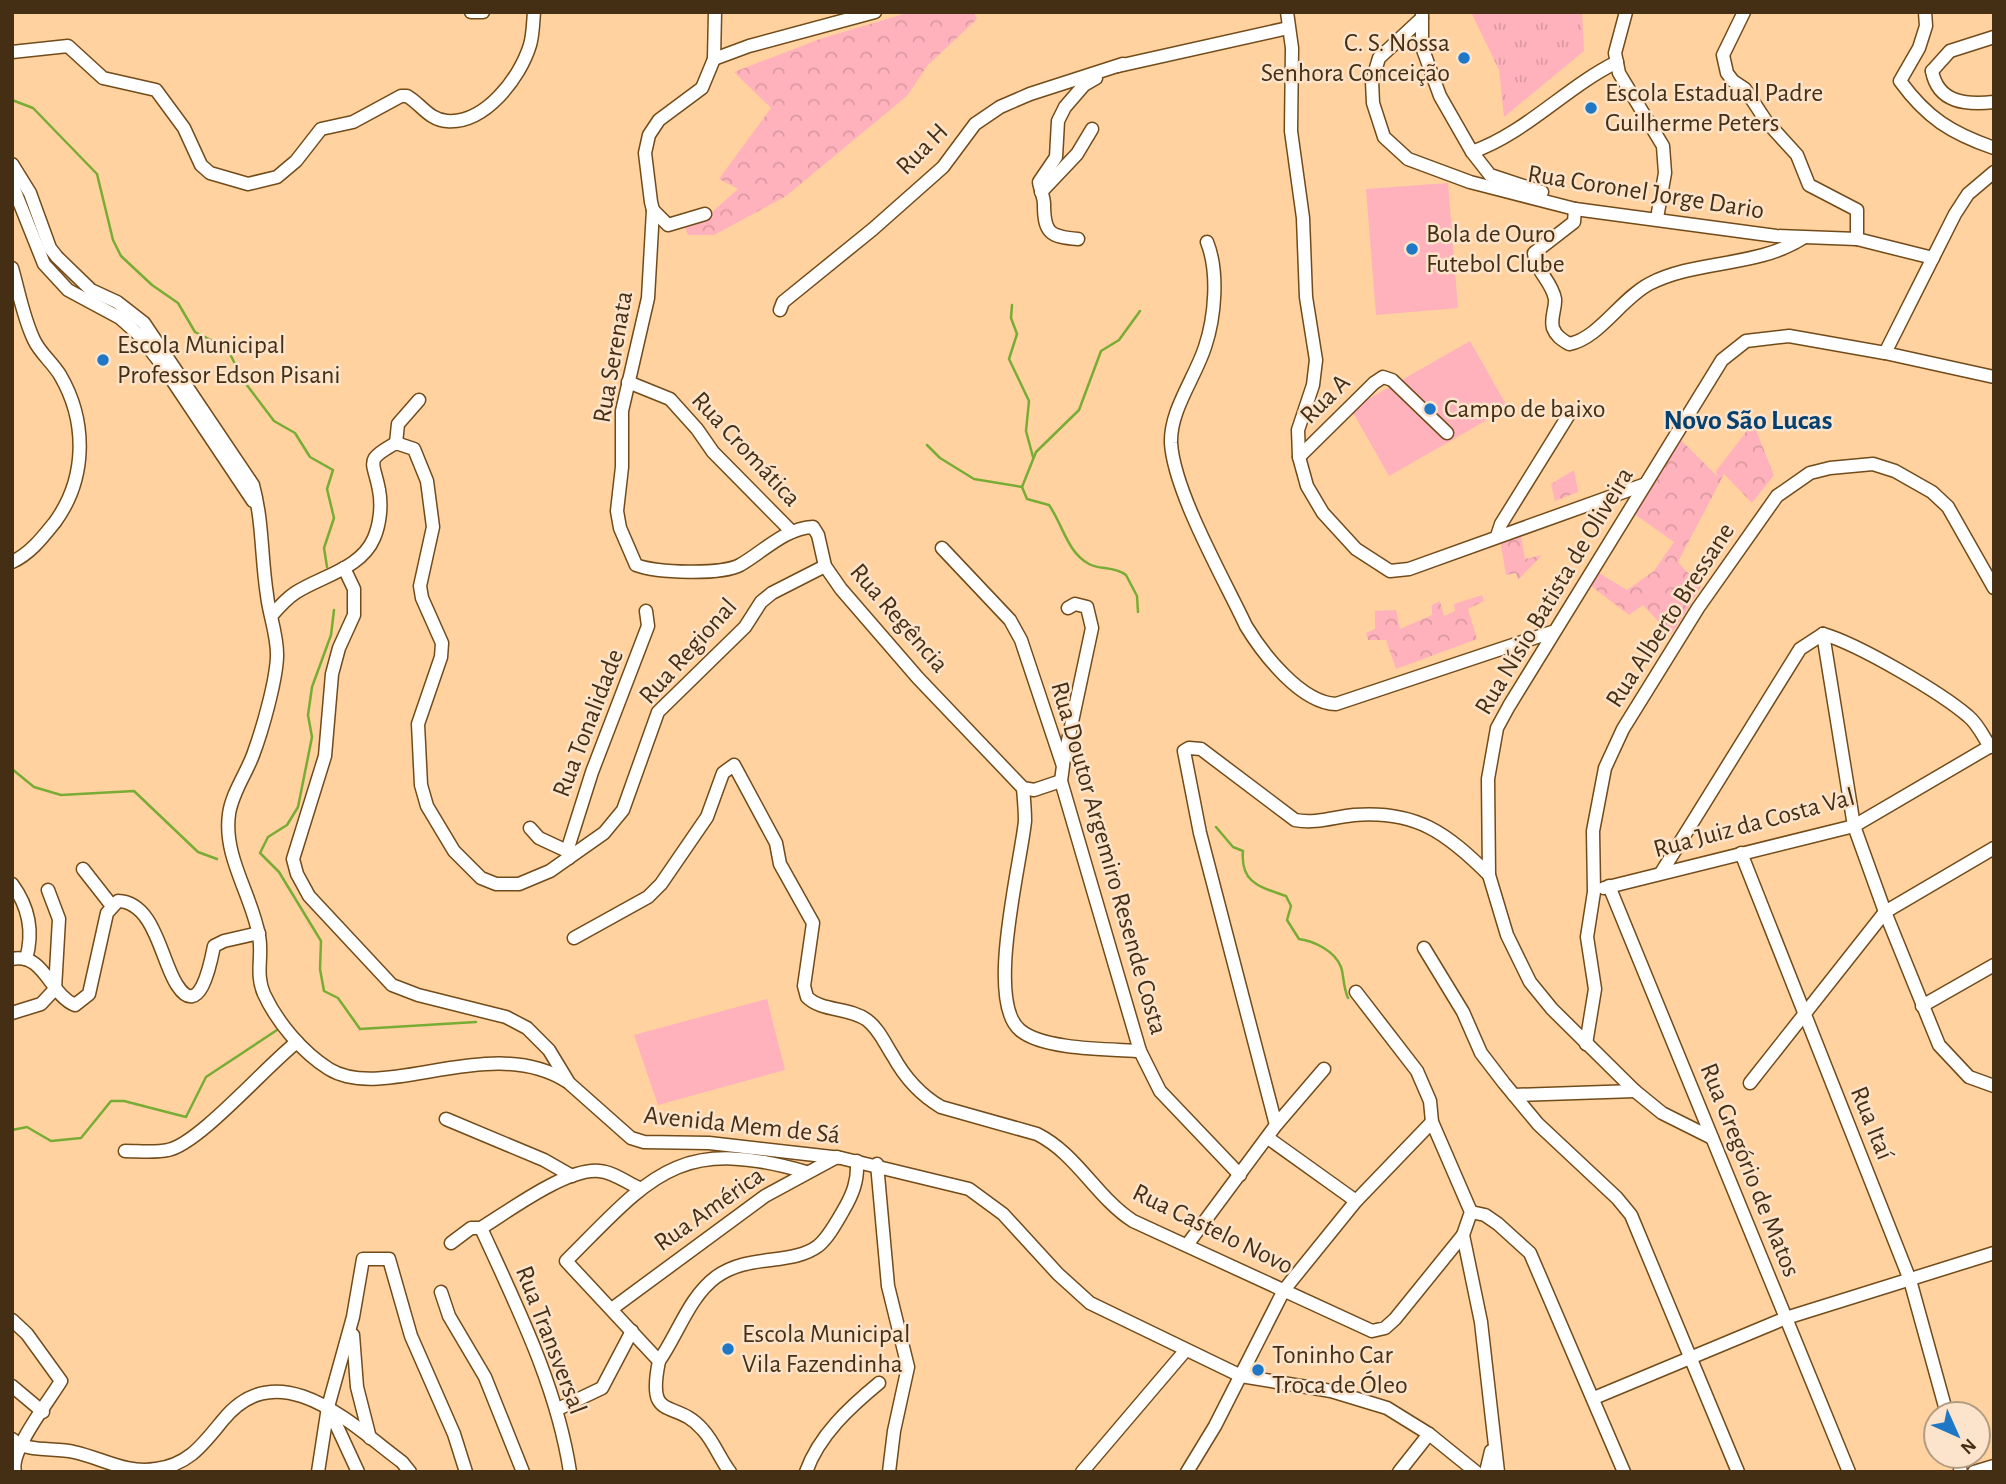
<svg xmlns="http://www.w3.org/2000/svg" width="2006" height="1484" font-family="'Alegreya Sans',sans-serif">
	<defs>
		<pattern id="grass-tufts" width="24" height="20" patternUnits="userSpaceOnUse" patternTransform="scale(1.75)"><rect width="24" height="20" fill="#ffb2bc"/><path d="M3 7l-1-3M5 7V3M7 7l1-3M15 17l-1-3M17 17v-4M19 17l1-3" fill="none" stroke="#dc99a1"/></pattern>
		<pattern id="forest-crowns" width="20" height="18" patternUnits="userSpaceOnUse" patternTransform="scale(1.75)"><rect width="20" height="18" fill="#ffb2bc"/><path d="M2 6a3 3 0 1 1 6 0M12 15a3 3 0 1 1 6 0" fill="none" stroke="#dc99a1"/></pattern>
	</defs>
	<rect width="100%" height="100%" fill="#ffd2a0"/>
	<path fill="url(#grass-tufts)" d="M1471 12H1582L1584 51 1504 117 1499 70Z"/>
	<g fill="url(#forest-crowns)">
		<path d="M910 12H974L977 19 927 66 907 96 786 196 714 235H688L683 222 705 208 711 213 738 189 719 179 771 108 734 72 820 39Z"/>
		<path d="M1753 423 1774 475 1752 503 1724 474 1678 562 1701 587 1671 635 1643 605 1629 615 1591 586 1599 573 1627 590 1654 571 1674 542 1630 511 1677 436 1717 476 1716 471Z"/>
		<path d="M1574 470 1578 492 1555 501 1551 484Z"/>
		<path d="M1520 532 1525 559 1542 555 1518 580 1516 573 1506 575 1500 539Z"/>
		<path d="M1482 595 1484 601 1468 609 1477 639 1396 669 1386 640H1368L1366 633 1375 629V611L1396 610 1400 629 1432 615V605L1440 601 1444 616 1455 611 1454 604Z"/>
	</g>
	<g fill="#ffb2bc">
		<path d="M1448 183 1458 308 1376 315 1366 189Z"/>
		<path d="M1470 341 1508 408 1389 476 1351 409Z"/>
		<path d="M767 999 785 1070 658 1105 634 1035Z"/>
	</g>
	<g fill="none" stroke-linecap="round" stroke-linejoin="round">
		<g stroke="#78ac35" stroke-width="2.5">
			<path d="M12 100 33 108 97 174 113 240 121 256 152 285 178 303 195 332 227 348 243 380 274 421 295 433 310 457 333 470 327 489 334 518 324 548 327 567"/>
			<path d="M1012 305 1011 318 1017 334 1009 359 1029 401 1026 431 1033 457"/>
			<path d="M927 445 940 458 974 479 1022 487"/>
			<path d="M334 610 331 635 312 687 308 715 312 737 298 807 287 825 268 837 260 853 279 872 321 941 320 969 324 991 338 998 360 1029 476 1022"/>
			<path d="M1138 612 1137 596 1126 575C1114 566 1100 570 1089 564 1067 552 1063 525 1049 505L1027 499 1022 487 1036 452 1079 410 1101 351 1119 340 1140 311"/>
			<path d="M12 769 34 787 61 795 134 791 198 852 217 859"/>
			<path d="M1216 827 1233 847 1243 851C1240 883 1260 887 1286 896L1291 906 1287 920 1299 939C1314 941 1335 951 1341 967 1344 976 1343 987 1348 998"/>
			<path d="M12 1130 27 1127 51 1141 81 1138 111 1101H124L186 1117 206 1077 277 1030"/>
		</g>
		<g stroke="#714b19" stroke-width="15">
			<g id="minor">
				<path d="M471 12H483"/>
				<path d="M1287 12 1292 48 1291 131 1303 218 1306 297 1316 360 1313 385 1298 430 1299 457 1307 486 1323 513 1356 549 1390 571 1409 569 1643 485"/>
				<path d="M1626 12 1615 53 1619 73 1663 146 1665 173 1657 218"/>
				<path d="M1744 12 1723 55 1727 73 1733 81 1745 89 1766 121 1797 155 1809 185 1857 210V239"/>
				<path d="M1925 12 1926 26 1919 48 1900 81C1927 118 1951 133 1994 148"/>
				<path d="M1422 13V47L1440 96 1472 152 1490 175 1542 192"/>
				<path d="M1422 18 1379 58 1372 81 1373 103 1384 137 1408 159 1470 182 1575 209 1776 236 1857 239 1933 258"/>
				<path d="M12 52 68 46 103 78 156 90 184 128 201 165 210 173 248 184 277 177 296 161 321 129 353 122 401 96H407C421 104 429 120 447 121 485 124 520 78 530 45 533 35 533 23 534 12"/>
				<path d="M714 59 749 46 875 12"/>
				<path d="M1118 66 1288 28"/>
				<path d="M1932 71C1938 103 1966 105 1994 102"/>
				<path d="M1932 71 1950 51 1994 37"/>
				<path d="M1472 152C1526 133 1566 87 1617 62"/>
				<path d="M12 164 30 193 50 248 57 257 91 290 117 302 144 323 253 485C263 522 261 557 267 595 269 615 278 636 277 657 276 682 262 731 253 755 246 774 232 793 229 814 223 857 252 895 259 936 263 956 255 974 264 994 277 1022 302 1052 329 1069 384 1103 490 1033 566 1081"/>
				<path d="M12 184 44 264 68 290 120 318 138 334 162 365 253 501"/>
				<path d="M1041 192 1077 154 1092 129"/>
				<path d="M1575 209 1574 222 1534 253C1535 271 1552 281 1555 299 1556 308 1550 318 1553 328 1556 336 1561 339 1569 344 1598 339 1621 299 1649 284 1697 259 1756 268 1803 238"/>
				<path d="M653 210 648 298 622 411V467L617 511 620 528 636 565C657 573 721 575 740 565 763 552 785 528 813 527L818 535 825 566 841 589 918 678 1023 788 1034 790 1061 781"/>
				<path d="M705 214 668 225 653 210 651 202 645 153 649 135 659 120 702 88 714 59 715 12"/>
				<path d="M1078 239C1050 237 1044 233 1044 204 1044 197 1040 189 1039 182L1056 157 1058 121 1065 107 1084 85 1096 78"/>
				<path d="M1207 242C1219 272 1215 317 1205 347 1195 378 1170 410 1171 443 1174 492 1224 579 1246 626 1263 654 1301 703 1336 704L1552 632"/>
				<path d="M12 268C19 292 23 317 34 340 40 353 52 362 60 375 87 421 87 478 55 522 43 537 30 554 12 562"/>
				<path d="M780 310 783 302 873 229 943 167 975 124 1000 107 1030 94 1123 64"/>
				<path d="M1885 353 1955 214 1968 194 1994 172"/>
				<path d="M628 382 670 399 697 429 713 452 792 532"/>
				<path d="M396 443 398 424 419 400"/>
				<path d="M1299 457 1374 383 1383 377 1392 380 1447 433"/>
				<path d="M1497 536 1501 524 1568 416"/>
				<path d="M942 548 1010 620 1021 640 1063 766 1061 781 1140 1051 1160 1091 1240 1175"/>
				<path d="M344 568 354 589V615L339 648 332 674 325 756 293 859 297 874 309 896 392 985 418 995 506 1017 527 1028 549 1050 569 1083 631 1138 644 1142 709 1143 841 1158 969 1189 1003 1214 1058 1274 1090 1303 1241 1376 1331 1391 1387 1408 1429 1434 1476 1472"/>
				<path d="M272 615C279 607 286 599 295 593 321 576 361 569 374 538 380 524 382 505 379 490 374 461 363 461 396 443L414 449 427 481 433 527 420 586 422 598 442 643 441 657 418 724 421 785 427 806 454 851 481 878 496 884H519L550 871 604 833 623 810 658 712 745 627 761 602 772 593 825 566"/>
				<path d="M1823 634 1854 826 1885 912 1939 1045 1969 1077 1994 1086"/>
				<path d="M1823 634C1858 644 1940 692 1968 716 1978 724 1983 736 1990 747"/>
				<path d="M1063 764 1092 628 1087 607 1075 604 1068 608"/>
				<path d="M1023 788C1024 799 1025 810 1025 821 1021 863 985 1001 1020 1030 1043 1050 1110 1049 1140 1051"/>
				<path d="M530 828 539 838 567 851 569 858"/>
				<path d="M567 851 592 772 648 626 646 611"/>
				<path d="M1741 853 1910 1280 1947 1414"/>
				<path d="M83 869 112 906"/>
				<path d="M1661 873 1800 649 1823 634"/>
				<path d="M12 884C29 907 34 931 26 959"/>
				<path d="M1609 886 1849 1472"/>
				<path d="M1604 888 1854 826 1994 744"/>
				<path d="M574 938 648 897 661 884 707 817 723 773 734 765 776 843 780 864 813 923 804 986 807 997C822 1012 849 1007 867 1020 879 1029 885 1044 893 1056 905 1078 919 1094 941 1107L1037 1134C1077 1154 1096 1197 1133 1221L1372 1331 1385 1328 1395 1319 1463 1235"/>
				<path d="M1424 948 1463 1012 1481 1053 1504 1083 1538 1124 1617 1198 1631 1215 1738 1472"/>
				<path d="M12 959C44 952 50 995 75 1005L89 994 107 913 118 901C155 902 161 961 177 985 200 1021 211 961 214 946L224 941 259 933"/>
				<path d="M1356 992 1417 1071 1430 1101 1432 1122 1471 1212 1463 1235 1481 1322 1498 1472"/>
				<path d="M1922 1006 1994 965"/>
				<path d="M12 1013 41 1004 55 989 59 919 48 890"/>
				<path d="M1586 1044 1595 989 1587 937 1594 892 1593 831 1605 768 1623 729 1698 608 1777 496 1810 473 1830 468 1873 464 1895 471 1932 492 1948 507 1994 588"/>
				<path d="M1750 1083 1885 912 1994 848"/>
				<path d="M1514 1095 1635 1091"/>
				<path d="M446 1119 544 1160 572 1176"/>
				<path d="M1276 1125 1200 833 1184 751 1189 748 1201 749 1295 820C1316 824 1334 817 1354 815 1416 810 1447 833 1489 875"/>
				<path d="M1268 1138 1356 1201"/>
				<path d="M1712 1138 1662 1113 1635 1091 1552 1009 1530 982 1507 935 1489 875 1488 779 1497 728 1509 706 1722 360 1746 341 1789 336 1885 353 1994 377"/>
				<path d="M125 1151C138 1151 155 1153 168 1150 199 1144 267 1065 297 1042"/>
				<path d="M877 1164 888 1286 908 1367 894 1431 889 1472"/>
				<path d="M1471 1212 1485 1215 1498 1224 1530 1253 1624 1472"/>
				<path d="M481 1228C517 1307 557 1386 570 1472"/>
				<path d="M451 1243 471 1228H481C509 1211 566 1168 599 1171 613 1172 626 1182 639 1188"/>
				<path d="M1187 1245 1276 1125 1324 1069"/>
				<path d="M441 1292 449 1316 485 1377 523 1472"/>
				<path d="M613 1308 765 1196 837 1157"/>
				<path d="M12 1320 27 1334 61 1381C49 1401 9 1451 15 1472"/>
				<path d="M353 1335 357 1387 370 1438"/>
				<path d="M659 1361C678 1334 689 1297 716 1277 749 1253 791 1266 818 1246 828 1238 836 1223 843 1211 853 1194 858 1181 857 1161"/>
				<path d="M12 1386 43 1412"/>
				<path d="M1594 1398 1786 1318 1994 1253"/>
				<path d="M328 1407 358 1472"/>
				<path d="M558 1409 602 1388 632 1331"/>
				<path d="M12 1439C27 1453 54 1447 74 1452 102 1458 126 1474 156 1469 189 1465 203 1444 223 1420 279 1351 352 1425 402 1462L410 1472"/>
				<path d="M1957 1456 1961 1472"/>
				<path d="M318 1472 328 1407 353 1317 363 1259H389L411 1336 454 1434 466 1472"/>
				<path d="M730 1472C720 1459 714 1442 703 1430 675 1397 646 1425 659 1361L566 1261C651 1176 678 1135 806 1172"/>
				<path d="M806 1472C819 1435 850 1407 879 1383"/>
				<path d="M1082 1472 1185 1351"/>
				<path d="M1187 1472 1215 1426 1284 1290 1356 1201 1432 1122"/>
				<path d="M1399 1472 1429 1434"/>
				<path d="M1486 1472 1491 1451"/>
				<path d="M1974 1472 1994 1466"/>
			</g>
		</g>
		<use href="#minor" stroke="#fff" stroke-width="12"/>
	</g>
	<g fill="#1f78c5" stroke="#fbe4cb" stroke-width="2.5">
		<circle cx="1464" cy="58" r="7"/>
		<circle cx="1591" cy="108" r="7"/>
		<circle cx="1412" cy="249" r="7"/>
		<circle cx="103" cy="360" r="7"/>
		<circle cx="1430" cy="409" r="7"/>
		<circle cx="728" cy="1349" r="7"/>
		<circle cx="1258" cy="1370" r="7"/>
	</g>
	<g text-anchor="middle" dominant-baseline="central" stroke-width="5" stroke-linejoin="round" paint-order="stroke">
		<g font-size="26" fill="#452f14" stroke="#fbe4cb" text-anchor="start">
			<text x="1450" y="43" text-anchor="end">C. S. Nossa<tspan x="1450" dy="30">Senhora Conceição</tspan></text>
			<text x="1605" y="93">Escola Estadual Padre<tspan x="1605" dy="30">Guilherme Peters</tspan></text>
			<text x="1426" y="234">Bola de Ouro<tspan x="1426" dy="30">Futebol Clube</tspan></text>
			<text x="117" y="345">Escola Municipal<tspan x="117" dy="30">Professor Edson Pisani</tspan></text>
			<text x="1444" y="409">Campo de baixo</text>
			<text x="742" y="1334">Escola Municipal<tspan x="742" dy="30">Vila Fazendinha</tspan></text>
			<text x="1272" y="1355">Toninho Car<tspan x="1272" dy="30">Troca de Óleo</tspan></text>
		</g>
		<g font-size="26" fill="#452f14" stroke="#fbe4cb">
			<text transform="translate(922 149) rotate(-45)">Rua H</text>
			<text transform="translate(1646 192) rotate(9)">Rua Coronel Jorge Dario</text>
			<text transform="translate(613 357) rotate(-80)">Rua Serenata</text>
			<text transform="translate(1325 399) rotate(-45)">Rua A</text>
			<text transform="translate(746 449) rotate(47)">Rua Cromática</text>
			<text transform="translate(1554 591) rotate(-59)">Rua Nísio Batista de Oliveira</text>
			<text transform="translate(1670 615) rotate(-57)">Rua Alberto Bressane</text>
			<text transform="translate(899 618) rotate(49)">Rua Regência</text>
			<text transform="translate(688 651) rotate(-48)">Rua Regional</text>
			<text transform="translate(588 723) rotate(-69)">Rua Tonalidade</text>
			<text transform="translate(1754 823) rotate(-15)">Rua Juiz da Costa Val</text>
			<text transform="translate(1109 858) rotate(74)">Rua Doutor Argemiro Resende Costa</text>
			<text transform="translate(1872 1123) rotate(68)">Rua Itaí</text>
			<text transform="translate(742 1125) rotate(6)">Avenida Mem de Sá</text>
			<text transform="translate(1750 1170) rotate(68)">Rua Gregório de Matos</text>
			<text transform="translate(709 1209) rotate(-35)">Rua América</text>
			<text transform="translate(1213 1229) rotate(26)">Rua Castelo Novo</text>
			<text transform="translate(551 1340) rotate(69)">Rua Transversal</text>
		</g>
		<g font-size="28" font-weight="bold" fill="#054071" stroke="#fbe4cb">
			<text x="1748" y="421">Novo São Lucas</text>
		</g>
	</g>
	<rect width="2006" height="1484" fill="none" stroke="#452f14" stroke-width="28"/>
	<g transform="translate(1957 1435) rotate(135)"><circle r="33" fill="#fbe4cb" stroke="#b29c82" stroke-width="2"/>
	<path d="M0-5L12 26L0 18L-12 26Z" fill="#1f78c5"/>
	<text y="-10" font-size="19" font-weight="bold" text-anchor="middle" fill="#452f14">N</text>
	</g>
</svg>
